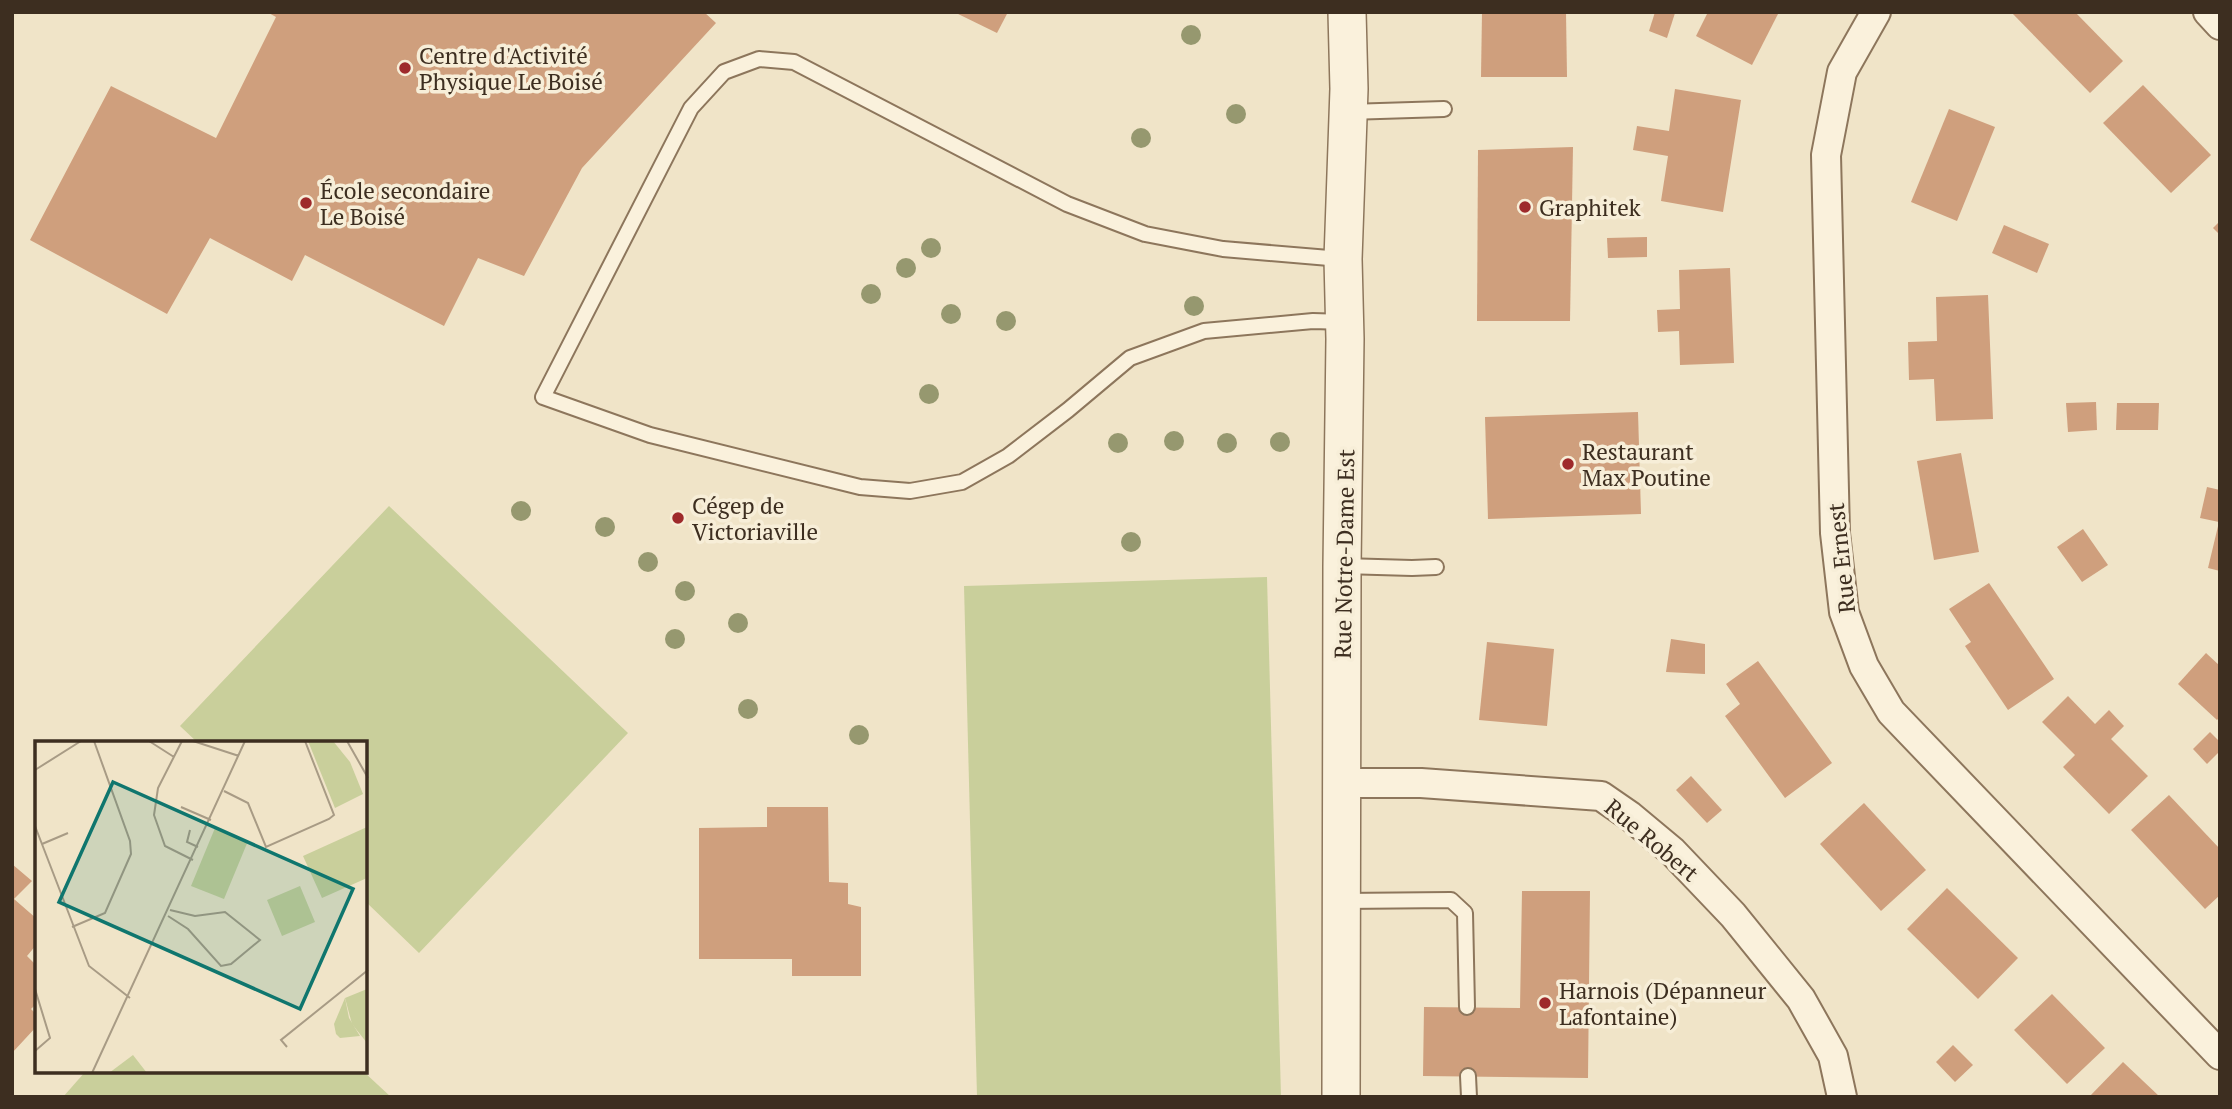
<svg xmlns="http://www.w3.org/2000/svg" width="2232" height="1109" font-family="'PT Serif',serif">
	<rect width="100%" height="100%" fill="#f0e4c8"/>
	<g fill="#c9cf9b">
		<path d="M389 506 628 733 419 953 366 902V743H198L180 726Z"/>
		<path d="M1267 577 1281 1097H977L964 586Z"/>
		<path d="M85 1072H364L391 1097H63Z"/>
	</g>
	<g fill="#cf9f7d">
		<path d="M267 12H704L716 23 582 168 524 276 478 258 444 326 305 255 292 281 210 238 167 314 30 240 111 86 216 138 276 17Z"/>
		<path d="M954 12H1008L997 33Z"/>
		<path d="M1482 12H1566L1567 77H1481Z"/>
		<path d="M1655 12 1675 13 1667 38 1649 31Z"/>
		<path d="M1708 12H1779L1752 65 1696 36Z"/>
		<path d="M2011 12H2075L2123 61 2090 93Z"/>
		<path d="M2143 85 2211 155 2171 193 2103 123Z"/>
		<path d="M1675 89 1741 100 1723 212 1661 201 1668 156 1633 150 1637 126 1669 131Z"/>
		<path d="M1949 109 1995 127 1957 221 1911 202Z"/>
		<path d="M1573 147 1570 321H1477L1478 150Z"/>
		<path d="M2220 221V235L2213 228Z"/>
		<path d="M2004 225 2049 244 2037 273 1992 253Z"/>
		<path d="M1647 237V257L1608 258 1607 238Z"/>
		<path d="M1730 268 1734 363 1680 365 1679 331 1658 332 1657 310 1680 309 1679 270Z"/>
		<path d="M1988 295 1993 419 1936 421 1934 379 1909 380 1908 342 1937 341 1936 297Z"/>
		<path d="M2096 402 2097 430 2068 432 2066 403Z"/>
		<path d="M2117 403H2159L2158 430H2116Z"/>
		<path d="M1638 412 1641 514 1488 519 1485 417Z"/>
		<path d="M1961 453 1979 552 1934 560 1917 461Z"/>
		<path d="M2207 487 2220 490V571L2208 568 2219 522 2200 518Z"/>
		<path d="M2083 529 2108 565 2082 582 2057 547Z"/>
		<path d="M1989 583 2054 679 2008 710 1965 646 1971 642 1949 609Z"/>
		<path d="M1671 639 1705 644V674L1666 672Z"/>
		<path d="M1487 642 1554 649 1547 726 1479 720Z"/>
		<path d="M2206 653 2220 666V717L2217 720 2178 684Z"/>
		<path d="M1758 661 1832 763 1785 798 1725 716 1740 704 1726 684Z"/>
		<path d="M2068 696 2095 724 2109 710 2124 726 2111 739 2148 776 2109 814 2063 767 2075 755 2042 722Z"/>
		<path d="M2210 732 2220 742V751L2207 764 2193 749Z"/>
		<path d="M1691 776 1722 810 1707 823 1676 790Z"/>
		<path d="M2169 795 2220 849V895L2205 909 2131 830Z"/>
		<path d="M1864 803 1926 870 1881 911 1820 844Z"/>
		<path d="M767 807H828L829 882 848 883V904L861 907V976H792V959H699V828L767 827Z"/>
		<path d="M12 864 32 881 14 899 37 919V944L27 956 37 966V1003L31 1009 37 1015V1026L12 1053Z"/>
		<path d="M1947 888 2018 958 1978 999 1907 929Z"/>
		<path d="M1522 891H1590L1588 1078 1423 1076 1424 1007 1520 1008Z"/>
		<path d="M2052 994 2105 1048 2067 1084 2014 1030Z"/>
		<path d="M1953 1045 1973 1065 1955 1082 1936 1062Z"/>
		<path d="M2123 1062 2160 1097H2089Z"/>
	</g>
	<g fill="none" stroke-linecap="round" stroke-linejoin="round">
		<g stroke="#8d765c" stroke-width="18">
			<g id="service">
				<path d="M1348 112 1444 109"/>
				<path d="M1341 259 1223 249 1145 234 1067 204 794 62 759 59 724 72 691 108 543 397 650 435 860 487 910 491 962 482 1008 456 1068 410 1130 358 1204 331 1313 321 1345 322"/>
				<path d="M1343 566 1412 568 1436 567"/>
				<path d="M1342 901 1451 900 1465 913 1467 1007"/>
				<path d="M1468 1076 1469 1097"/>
			</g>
		</g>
		<g stroke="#8d765c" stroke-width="32">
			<g id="minor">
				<path d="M1876 12 1842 72 1826 155 1835 533 1844 612 1864 666 1891 712 2220 1055"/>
				<path d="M2208 12 2220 25"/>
				<path d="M1343 783H1421L1601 796 1630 816 1672 851 1733 915 1801 999 1833 1056 1842 1097"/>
			</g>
		</g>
		<g stroke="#8d765c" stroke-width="40">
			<path id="tertiary" d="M1341 1097 1342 566 1345 339 1343 259 1349 89 1347 12"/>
		</g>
		<use href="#service" stroke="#faf1dc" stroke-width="14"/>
		<use href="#minor" stroke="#faf1dc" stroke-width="28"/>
		<use href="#tertiary" stroke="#faf1dc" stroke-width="37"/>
	</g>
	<g fill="#96986f">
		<circle cx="1191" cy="35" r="10"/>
		<circle cx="1236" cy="114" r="10"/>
		<circle cx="1141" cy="138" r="10"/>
		<circle cx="931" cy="248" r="10"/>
		<circle cx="906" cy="268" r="10"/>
		<circle cx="871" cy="294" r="10"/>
		<circle cx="1194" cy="306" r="10"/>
		<circle cx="951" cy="314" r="10"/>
		<circle cx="1006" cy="321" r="10"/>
		<circle cx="929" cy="394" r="10"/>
		<circle cx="1174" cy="441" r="10"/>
		<circle cx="1280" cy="442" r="10"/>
		<circle cx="1118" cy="443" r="10"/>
		<circle cx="1227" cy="443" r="10"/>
		<circle cx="521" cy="511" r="10"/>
		<circle cx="605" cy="527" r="10"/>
		<circle cx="1131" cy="542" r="10"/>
		<circle cx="648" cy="562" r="10"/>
		<circle cx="685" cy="591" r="10"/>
		<circle cx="738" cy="623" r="10"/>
		<circle cx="675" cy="639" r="10"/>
		<circle cx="748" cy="709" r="10"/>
		<circle cx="859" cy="735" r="10"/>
	</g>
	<g fill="#9e2a2b" stroke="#f7eed8" stroke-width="2.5">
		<circle cx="405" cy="68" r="7"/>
		<circle cx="306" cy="203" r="7"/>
		<circle cx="1525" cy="207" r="7"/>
		<circle cx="1568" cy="464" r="7"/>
		<circle cx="678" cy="518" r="7"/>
		<circle cx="1545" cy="1003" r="7"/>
	</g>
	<g text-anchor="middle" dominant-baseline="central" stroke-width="7" stroke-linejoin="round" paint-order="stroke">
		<g font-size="23" fill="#3d2e20" stroke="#f7eed8" text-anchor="start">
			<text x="419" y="55">Centre d'Activité<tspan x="419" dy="26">Physique Le Boisé</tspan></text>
			<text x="320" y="190">École secondaire<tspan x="320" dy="26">Le Boisé</tspan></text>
			<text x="1539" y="207">Graphitek</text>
			<text x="1582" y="451">Restaurant<tspan x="1582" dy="26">Max Poutine</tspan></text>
			<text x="692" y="505">Cégep de<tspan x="692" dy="26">Victoriaville</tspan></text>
			<text x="1559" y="990">Harnois (Dépanneur<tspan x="1559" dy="26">Lafontaine)</tspan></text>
		</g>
		<g font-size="23" fill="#3d2e20" stroke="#f7eed8">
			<text transform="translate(1344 554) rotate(-89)">Rue Notre-Dame Est</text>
			<text transform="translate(1841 558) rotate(-96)">Rue Ernest</text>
			<text transform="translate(1652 840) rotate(40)">Rue Robert</text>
		</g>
	</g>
	<g transform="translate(35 741)">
		<rect width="332" height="332" fill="#f0e4c8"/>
		<path d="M310 257 314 277 325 295 305 297 301 293 299 283Z" fill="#c9cf9b"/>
		<path d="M332 86V137L287 157 268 115ZM180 87 213 100 189 158 156 145ZM265 145 280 181 247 195 232 159ZM332 248V302L317 283 310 257ZM98 314 112 332H74Z" fill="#c9cf9b"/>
		<path d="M273 0H298L315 21 328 53 300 67Z" fill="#c9cf9b"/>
		<path fill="none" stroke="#a89b85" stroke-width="2" d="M114 0 139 16M147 0 123 47 119 74 130 105 158 119M158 0 204 15M312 0 333 37M0 29 46 0M189 50 213 62 231 106 294 78 299 74 270 0M146 66 176 79M0 85 54 225 95 257M155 89 152 101 163 106M7 103 33 92M133 175 153 188 186 225 196 223 225 199 190 171 160 175 135 169M37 186 70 172 96 113 95 100 59 0M0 248 15 297 0 310M252 306 246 299 333 229M57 332 210 0"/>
		<path fill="#0f766e" fill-opacity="0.15" stroke="#0f766e" stroke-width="3.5" d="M78 41 318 148 265 268 24 161Z"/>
		<rect width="332" height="332" fill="none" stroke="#3d2e20" stroke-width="3.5"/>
	</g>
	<rect width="2232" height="1109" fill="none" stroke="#3d2e20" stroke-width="28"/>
</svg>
